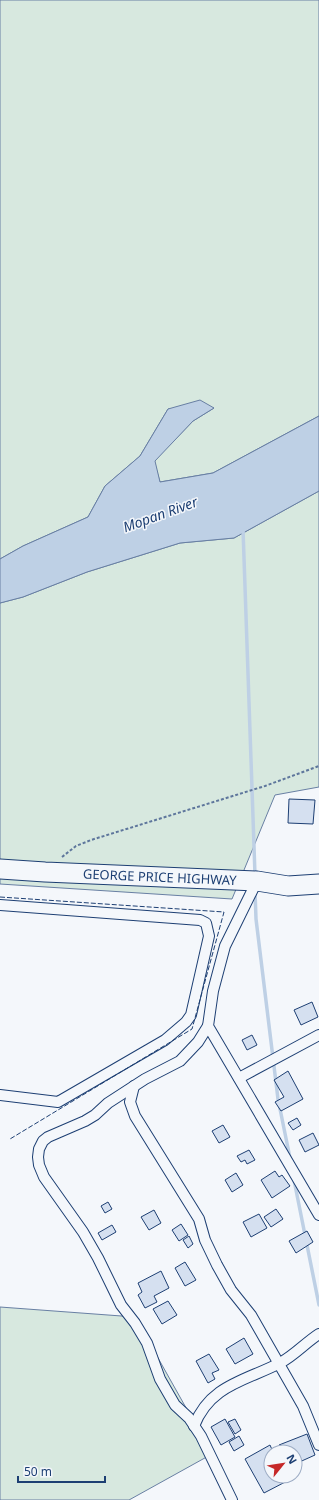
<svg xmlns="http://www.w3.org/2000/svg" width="319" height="1500" font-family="'Noto Sans',sans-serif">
	<rect width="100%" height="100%" fill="#f4f7fb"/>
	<g fill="#d7e8df" stroke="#687fa3">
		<path d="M0 0H319V416L213 473 160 482 154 461 193 421 214 408 168 409 140 456 105 486 88 517 23 546 0 559Z"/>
		<path d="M319 491V787L275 795 232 899 0 884V603L23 597 87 572 180 543 234 538Z"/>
		<path d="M0 1307 135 1317 212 1454 129 1500H0Z"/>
	</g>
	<path fill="#bed0e5" stroke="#687fa3" d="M200 400 214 408 193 421 155 461 160 482 213 473 319 416V491L234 538 180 543 87 572 23 597 0 603V559L23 546 88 517 105 486 140 456 168 409Z"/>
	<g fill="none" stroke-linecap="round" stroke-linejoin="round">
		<g stroke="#bed0e5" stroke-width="3.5">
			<path d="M243 529 255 875"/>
			<path d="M255 891 256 919 278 1099 290 1158"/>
			<path d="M294 1180 319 1305"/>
		</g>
	</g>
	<g fill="#d5e0f0" stroke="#1d3f73">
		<path d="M289 799 315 800 313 824 288 823Z"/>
		<path d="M312 1002 318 1017 301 1025 294 1010Z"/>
		<path d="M252 1035 257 1045 247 1050 242 1040Z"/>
		<path d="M288 1071 303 1099 281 1111 275 1102 284 1097 274 1080Z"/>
		<path d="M297 1118 301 1125 293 1130 288 1123Z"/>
		<path d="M223 1125 230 1137 219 1143 212 1131Z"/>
		<path d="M313 1133 319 1145 305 1152 299 1140Z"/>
		<path d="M249 1150 255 1160 247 1164 245 1160 241 1162 237 1156Z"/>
		<path d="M275 1171 279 1177 282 1175 290 1186 272 1198 261 1180Z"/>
		<path d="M236 1173 243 1185 232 1192 225 1180Z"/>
		<path d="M108 1202 112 1209 105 1213 101 1206Z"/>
		<path d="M276 1209 283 1219 271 1227 264 1217Z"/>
		<path d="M154 1210 161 1223 149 1230 141 1217Z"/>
		<path d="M259 1214 267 1228 251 1237 243 1222Z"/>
		<path d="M181 1224 188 1235 179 1241 172 1230Z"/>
		<path d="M112 1225 116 1232 102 1240 98 1233Z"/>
		<path d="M307 1231 313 1242 296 1253 289 1241Z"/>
		<path d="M189 1236 193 1244 188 1248 183 1240Z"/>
		<path d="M185 1262 196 1280 185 1286 175 1268Z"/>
		<path d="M161 1271 169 1288 154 1296 157 1302 145 1308 138 1295 142 1292 138 1283Z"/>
		<path d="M168 1301 177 1315 162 1324 153 1309Z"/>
		<path d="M244 1338 253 1354 235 1364 226 1349Z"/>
		<path d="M209 1354 219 1370 212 1373 215 1379 208 1383 196 1361Z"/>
		<path d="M225 1419 235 1437 221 1445 211 1427Z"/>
		<path d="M235 1419 241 1430 235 1434 228 1422Z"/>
		<path d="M307 1434 315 1455 295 1464V1452H282L279 1445Z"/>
		<path d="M239 1436 244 1445 234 1451 229 1442Z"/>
		<path d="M270 1445 273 1452H271V1476H287L289 1480 264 1493 245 1459Z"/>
	</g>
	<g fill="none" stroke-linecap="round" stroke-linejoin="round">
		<g stroke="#1d3f73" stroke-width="12">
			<g id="street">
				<path d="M257 881 225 946 213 991 208 1026 319 1215"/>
				<path d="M0 905 200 920 206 923 209 936 191 1015 186 1022 165 1040 58 1102 0 1095"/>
				<path d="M208 1026 198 1042 180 1061 145 1079 108 1103 95 1115 85 1121 48 1137 43 1141 39 1149 38 1157 39 1165 44 1177 83 1232 98 1258 121 1305 135 1323 147 1343 160 1379 175 1405 189 1418 201 1436 232 1500"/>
				<path d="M239 1078 319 1035"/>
				<path d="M134 1086 130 1102 135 1116 199 1219 205 1240 217 1265 231 1290 251 1315 303 1406 319 1445"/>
				<path d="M194 1426C210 1385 245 1381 280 1363 295 1355 305 1343 319 1334"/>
			</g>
		</g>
		<g stroke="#1d3f73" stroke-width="21">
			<g id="highway">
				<path id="s1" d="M0 869 45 872 257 881 288 886 319 884"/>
			</g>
		</g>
		<path stroke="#5e769c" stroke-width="2" stroke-dasharray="3 2" stroke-linecap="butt" d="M62 857 76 846 91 840 265 786 319 766"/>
		<use href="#street" stroke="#f4f7fb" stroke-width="10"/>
		<use href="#highway" stroke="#f4f7fb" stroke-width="19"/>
		<path stroke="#1d3f73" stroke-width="1" stroke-dasharray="5 2" stroke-linecap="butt" d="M0 897 224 912 192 1029 10 1139"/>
	</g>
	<g text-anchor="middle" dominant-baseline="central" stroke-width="3" stroke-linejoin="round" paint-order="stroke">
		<g font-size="13" fill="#1d3f73" stroke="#f4f7fb">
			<text stroke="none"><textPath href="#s1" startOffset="160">GEORGE PRICE HIGHWAY</textPath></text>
		</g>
		<g font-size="14" font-style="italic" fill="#1d3f73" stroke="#f4f7fb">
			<text transform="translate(160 514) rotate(-20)">Mopan River</text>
		</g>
	</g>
	<g transform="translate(283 1464) rotate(60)"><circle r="19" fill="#f4f7fb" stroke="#9eadc5"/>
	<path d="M0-3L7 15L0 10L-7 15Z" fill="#c62828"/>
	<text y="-6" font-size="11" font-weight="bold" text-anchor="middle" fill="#1d3f73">N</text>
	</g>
	<path d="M18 1476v6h87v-6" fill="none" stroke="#1d3f73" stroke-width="2"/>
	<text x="24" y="1476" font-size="12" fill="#1d3f73" stroke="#f4f7fb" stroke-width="3" paint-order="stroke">50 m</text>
</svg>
